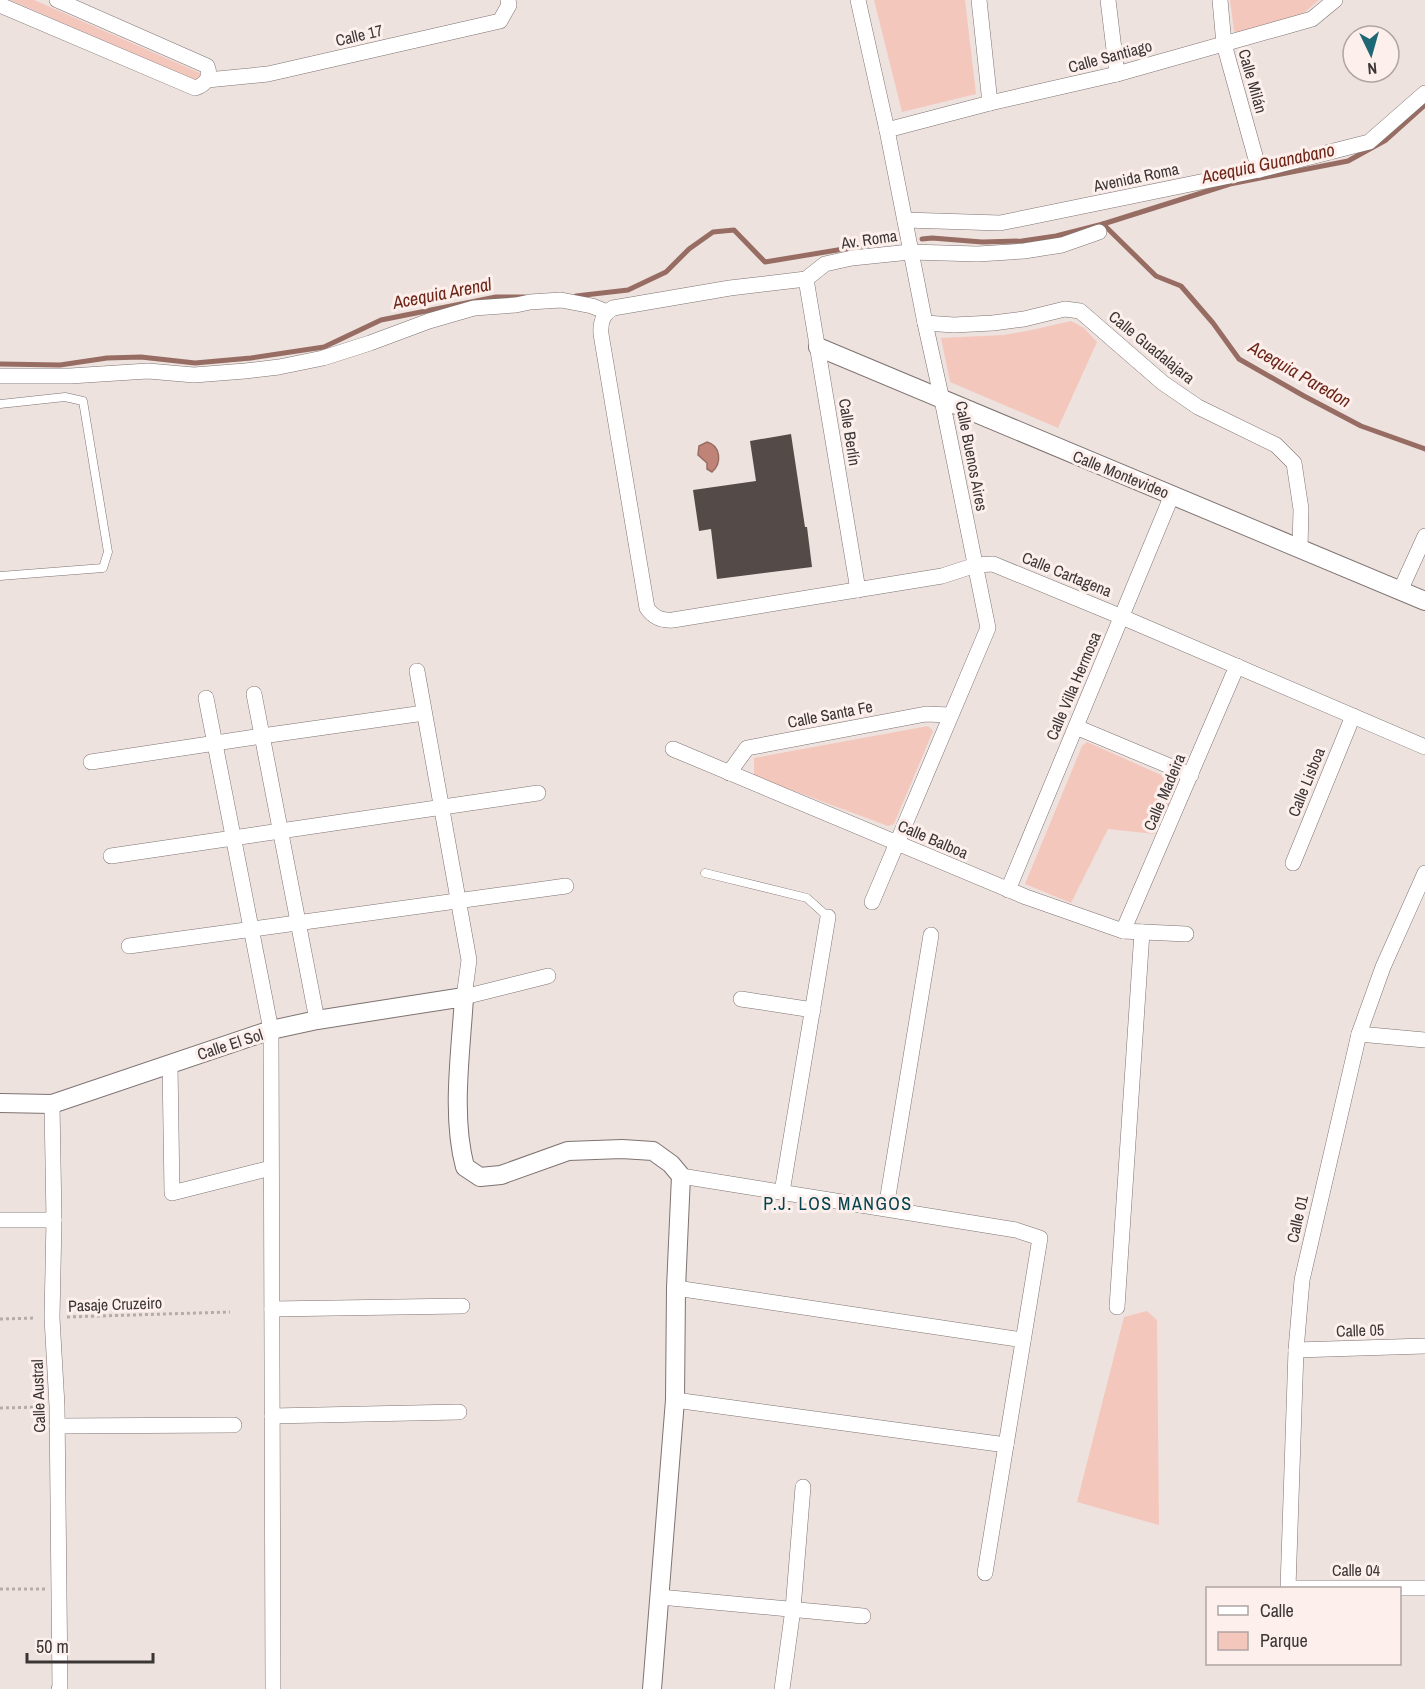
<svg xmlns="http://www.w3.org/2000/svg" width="1425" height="1689" font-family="'Archivo Narrow',sans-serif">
	<rect width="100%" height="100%" fill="#eee2df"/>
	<g fill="#f4c7bc">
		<path d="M10 0H34L200 73V77L197 81Z"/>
		<path d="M874 0H965L976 94 902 112Z"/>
		<path d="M1230 0H1319L1298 18 1239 34 1234 31Z"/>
		<path d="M1071 321 1084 328 1097 342 1058 428 950 382 941 338 1003 335 1027 331Z"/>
		<path d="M928 726 933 731 894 824 888 826 754 776V758Z"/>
		<path d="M1087 742 1175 781 1178 788 1154 834 1108 829 1071 903 1025 884 1082 746Z"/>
		<path d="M1147 1311 1157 1320 1159 1525 1077 1502 1124 1317Z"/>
	</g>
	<path fill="#bf8477" stroke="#976d63" stroke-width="1.5" d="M707 442C721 446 722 463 712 472L707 469V463L698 455 699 446Z"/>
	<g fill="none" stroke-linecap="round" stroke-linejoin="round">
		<g stroke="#976d63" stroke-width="5">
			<path d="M1103 224 1156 276 1181 286 1213 323 1239 359 1304 396 1361 426 1425 449"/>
			<path d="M922 239 932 238 982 242 1022 241 1056 236 1103 224 1230 184 1348 161 1386 140 1425 105"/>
			<path d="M576 296 628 290 666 272 689 249 713 232 734 230 765 262 898 240"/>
			<path d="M0 364 60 365 107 358 141 357 195 363 251 358 324 347 381 320 496 297H525"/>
		</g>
	</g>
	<path fill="#544a48" d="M791 434 805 527H807L812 567 717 579 711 529 699 531 693 490 756 481 750 441Z"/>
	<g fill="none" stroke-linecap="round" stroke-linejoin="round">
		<g stroke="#7e7371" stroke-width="9">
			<g id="service">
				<path d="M0 404 65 397 83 401 108 552 103 568 0 576"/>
				<path d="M705 873 807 898 828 917"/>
			</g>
		</g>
		<g stroke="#7e7371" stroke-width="16">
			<g id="minor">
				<path d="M858 0 887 130 925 323 942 400 988 628 872 902"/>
				<path d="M979 0 990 103"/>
				<path d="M1108 0 1117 74"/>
				<path d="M1220 0 1224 44 1259 170"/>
				<path d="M0 5 195 88C205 85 212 77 207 66L57 0"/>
				<path d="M207 80 268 74 500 21 509 5 508 0"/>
				<path d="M887 130 990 103 1117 74 1312 19 1335 0"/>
				<path d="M905 220 1000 223 1259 170 1369 142 1425 93"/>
				<path d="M1099 232 1062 245 1024 251 978 254 910 252 852 258 825 264 806 279 730 288 613 308C603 314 600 322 601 334L647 608C654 618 662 621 673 620L942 576 976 565 993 564 1122 617 1425 747"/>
				<path d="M806 279 858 590"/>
				<path d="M925 323 954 325 993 323 1024 319 1065 309 1080 311 1163 383 1198 407 1276 445 1294 463 1301 509 1300 548"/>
				<path d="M0 376H70L148 371 194 375 245 371 279 367 323 358 370 343 429 321 474 308 516 305 530 302 561 300 592 306 607 312"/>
				<path d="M1400 591 1425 536"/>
				<path d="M417 671 469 960 464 997 548 976"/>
				<path d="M254 694 317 1020"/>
				<path d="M206 698 271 1030 273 1689"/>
				<path d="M1076 727 1191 775"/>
				<path d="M673 749 1026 897 1123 931 1186 934"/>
				<path d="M91 762 262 736 424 713"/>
				<path d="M729 773 747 748 926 714 950 715"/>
				<path d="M111 856 538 793"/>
				<path d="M1293 863 1353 716"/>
				<path d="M1008 890 1172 495"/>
				<path d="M1123 931 1237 666"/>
				<path d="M129 946 566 886"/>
				<path d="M741 999 813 1010"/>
				<path d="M1359 1034 1425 1040"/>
				<path d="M170 1064 172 1193 271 1168"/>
				<path d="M52 1104 54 1220 52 1318 57 1406 60 1688 59 1689"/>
				<path d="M681 1176 1016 1230 1040 1238 985 1573"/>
				<path d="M782 1192 828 917"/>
				<path d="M886 1208 931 935"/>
				<path d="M0 1220H54"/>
				<path d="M676 1288 1023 1340"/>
				<path d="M1117 1307 1142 932"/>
				<path d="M272 1309 462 1306"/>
				<path d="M1296 1350 1425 1346"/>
				<path d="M675 1400 1006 1445"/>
				<path d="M272 1416 459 1412"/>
				<path d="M57 1426 234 1425"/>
				<path d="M1288 1588 1296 1350 1302 1280 1359 1034 1383 967 1425 873"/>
				<path d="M1288 1588H1425"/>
				<path d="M660 1597 863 1616"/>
				<path d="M782 1689 793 1609 803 1487"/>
			</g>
		</g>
		<g stroke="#7e7371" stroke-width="20">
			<g id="tertiary">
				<path d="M818 347 1425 601"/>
				<path d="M0 1103 52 1104 271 1030 317 1020 464 997C461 1051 451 1115 465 1167L480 1177 501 1175 568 1151 622 1149 653 1151 671 1164 681 1176 676 1288 675 1400 652 1689"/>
			</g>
		</g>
		<g stroke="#b5aba9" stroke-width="3" stroke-dasharray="3 3" stroke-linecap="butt">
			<path d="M67 1317 230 1312"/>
			<path d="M0 1319 36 1318"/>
			<path d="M0 1408 43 1407"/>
			<path d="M0 1589H45"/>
		</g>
		<use href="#service" stroke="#fff" stroke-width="8"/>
		<use href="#minor" stroke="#fff" stroke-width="15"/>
		<use href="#tertiary" stroke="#fff" stroke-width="18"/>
	</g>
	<g text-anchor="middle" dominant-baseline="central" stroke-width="6" stroke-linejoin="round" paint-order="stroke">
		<g font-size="16" fill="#3b3635" stroke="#fcefec">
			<text transform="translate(359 35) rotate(-13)">Calle 17</text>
			<text transform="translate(1110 56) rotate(-15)">Calle Santiago</text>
			<text transform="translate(1253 81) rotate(74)">Calle Milán</text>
			<text transform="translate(1136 177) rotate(-12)">Avenida Roma</text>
			<text transform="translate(869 239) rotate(-8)">Av. Roma</text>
			<text transform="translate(1152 347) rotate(39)">Calle Guadalajara</text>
			<text transform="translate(850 432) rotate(81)">Calle Berlín</text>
			<text transform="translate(972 456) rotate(79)">Calle Buenos Aires</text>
			<text transform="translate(1121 474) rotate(22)">Calle Montevideo</text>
			<text transform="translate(1067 574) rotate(22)">Calle Cartagena</text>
			<text transform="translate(1073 686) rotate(-67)">Calle Villa Hermosa</text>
			<text transform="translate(830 714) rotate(-11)">Calle Santa Fe</text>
			<text transform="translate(1306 782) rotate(-68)">Calle Lisboa</text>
			<text transform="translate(1164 792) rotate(-67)">Calle Madeira</text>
			<text transform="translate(933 839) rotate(23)">Calle Balboa</text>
			<text transform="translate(230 1044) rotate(-18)">Calle El Sol</text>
			<text transform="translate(1297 1219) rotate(-77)">Calle 01</text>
			<text transform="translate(115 1304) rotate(-2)">Pasaje Cruzeiro</text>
			<text transform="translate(1360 1330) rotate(-2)">Calle 05</text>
			<text transform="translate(38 1396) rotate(-92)">Calle Austral</text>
			<text x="1356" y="1570">Calle 04</text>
		</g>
		<g font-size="18" font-style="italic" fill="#6d2517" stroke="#fcefec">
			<text transform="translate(1268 163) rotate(-12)">Acequia Guanabano</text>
			<text transform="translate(442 293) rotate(-11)">Acequia Arenal</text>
			<text transform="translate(1300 374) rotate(30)">Acequia Paredon</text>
		</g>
		<g font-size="18" letter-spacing="1.5" fill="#05444f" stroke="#fcefec">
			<text x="838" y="1203">P.J. LOS MANGOS</text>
		</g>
	</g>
	<rect x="1206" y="1587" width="195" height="78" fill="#fcefec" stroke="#afa5a3" stroke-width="1.5"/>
	<rect x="1218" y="1606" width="30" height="9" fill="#ffffff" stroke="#afa5a3" stroke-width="1.5"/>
	<text x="1260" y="1617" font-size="18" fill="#3b3635">Calle</text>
	<rect x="1218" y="1632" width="30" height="18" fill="#f4c7bc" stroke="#afa5a3" stroke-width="1.5"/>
	<text x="1260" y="1647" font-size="18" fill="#3b3635">Parque</text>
	<g transform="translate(1371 54) rotate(175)"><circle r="28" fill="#fcefec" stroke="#afa5a3" stroke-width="1.5"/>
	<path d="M0-4.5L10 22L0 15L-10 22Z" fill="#1e6774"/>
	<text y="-9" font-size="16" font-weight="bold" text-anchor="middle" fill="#3b3635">N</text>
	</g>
	<path d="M27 1653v9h126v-9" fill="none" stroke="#3b3635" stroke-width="3"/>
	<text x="36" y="1653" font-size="18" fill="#3b3635" stroke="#fcefec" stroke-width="4.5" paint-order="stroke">50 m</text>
</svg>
